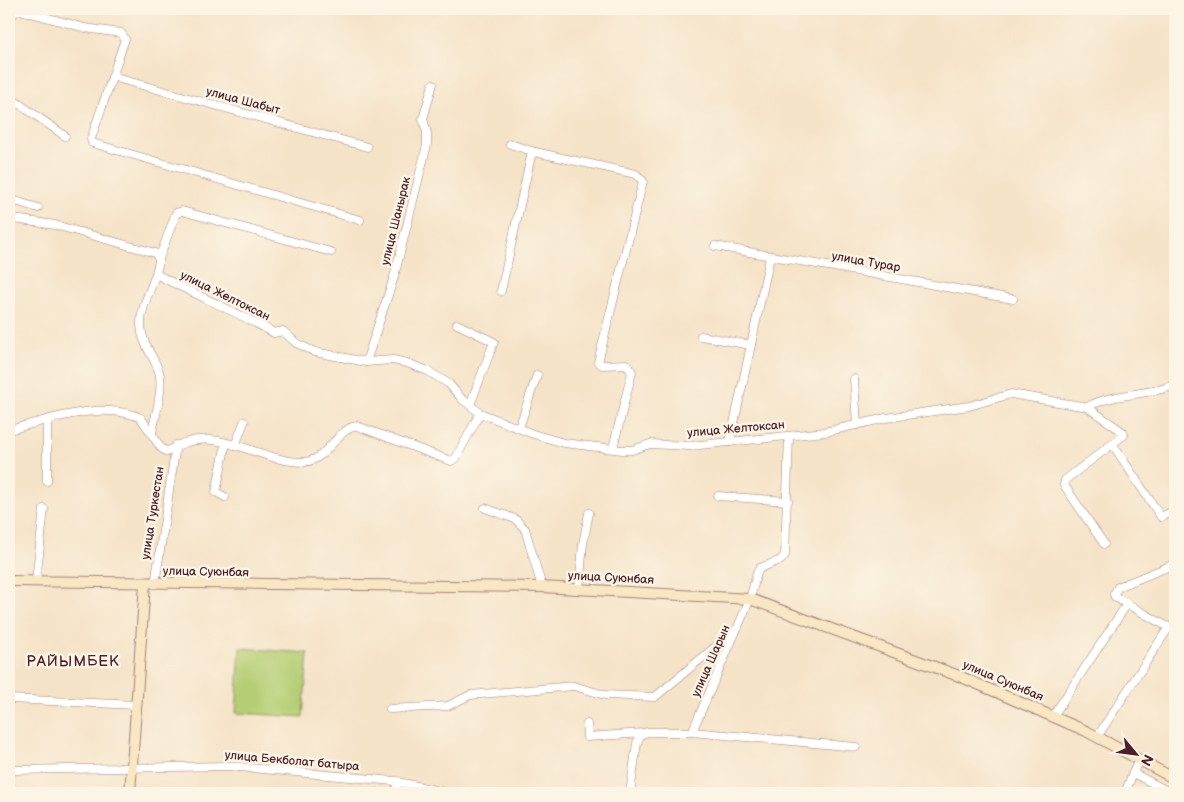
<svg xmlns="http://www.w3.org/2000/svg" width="1184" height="802" font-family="'Balsamiq Sans',sans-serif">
	<rect width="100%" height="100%" fill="#fcf5e5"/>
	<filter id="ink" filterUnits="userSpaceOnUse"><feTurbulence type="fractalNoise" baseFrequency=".02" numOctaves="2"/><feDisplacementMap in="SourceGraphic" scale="10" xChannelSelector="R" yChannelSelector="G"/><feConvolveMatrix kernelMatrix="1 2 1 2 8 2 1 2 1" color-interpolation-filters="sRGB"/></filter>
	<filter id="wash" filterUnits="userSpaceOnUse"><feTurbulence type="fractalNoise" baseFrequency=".0096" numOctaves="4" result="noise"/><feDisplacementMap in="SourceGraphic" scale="20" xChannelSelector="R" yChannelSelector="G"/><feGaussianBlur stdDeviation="1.12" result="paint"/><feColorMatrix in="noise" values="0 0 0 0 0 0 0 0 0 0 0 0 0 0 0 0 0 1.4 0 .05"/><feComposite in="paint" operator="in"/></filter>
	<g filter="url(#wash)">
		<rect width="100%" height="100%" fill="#f5e3c8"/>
		<path fill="#b5ce74" stroke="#807650" d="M240 648 308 653 303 717 236 713Z"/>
	</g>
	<g filter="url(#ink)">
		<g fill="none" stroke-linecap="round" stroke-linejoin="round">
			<g stroke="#a0817a" stroke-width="9">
				<g id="street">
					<path d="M9 16 20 10 85 28 121 33 125 39 91 139 92 143 360 220"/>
					<path d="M113 75 120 79 367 147"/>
					<path d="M9 100 18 103 65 136"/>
					<path d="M510 144 535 152"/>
					<path d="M9 199 38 208"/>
					<path d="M14 219 55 225 155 253 159 259C157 282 140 303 141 326 142 343 152 354 158 369 165 384 155 417 152 433"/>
					<path d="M715 246 1013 299"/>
					<path d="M159 259 176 213 182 211 331 252"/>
					<path d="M156 274C195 295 236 311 274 333L283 331 296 343 315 352 366 362 393 360 407 363 428 371 449 384 462 399 480 413 533 434 564 443 622 450H632L650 444 690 446 825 432 886 418 969 406 1011 394 1087 407C1115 392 1147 396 1175 385"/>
					<path d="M501 291 531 156 535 152 636 174 643 181 598 362 602 365 626 364 632 372 613 448"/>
					<path d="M457 324 494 342 470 405"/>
					<path d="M701 336 751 345"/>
					<path d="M366 362 394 277 427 145V133L423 119 433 84"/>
					<path d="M854 379 857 425"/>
					<path d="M1087 407 1123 432 1124 435 1065 480 1064 485 1104 544"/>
					<path d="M47 420V481"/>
					<path d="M519 428 537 375"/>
					<path d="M9 430C48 420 102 400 141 418L161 448 167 452C213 419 255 462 304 462 327 461 336 429 357 426L451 461 456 458 480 413"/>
					<path d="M730 442 770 257"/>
					<path d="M1113 445 1161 517 1175 510"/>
					<path d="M235 446 244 422"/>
					<path d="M718 496 788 501"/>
					<path d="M225 497 216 492 226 443"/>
					<path d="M485 508 515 519 525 529 542 587"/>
					<path d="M1175 564 1118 587 1114 594 1115 597 1175 631"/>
					<path d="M36 581 44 509"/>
					<path d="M155 584 176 445"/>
					<path d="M579 589 583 544 589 513"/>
					<path d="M9 699 136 705"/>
					<path d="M390 709 448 706 470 695 574 686 605 695 655 697 738 628"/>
					<path d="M1053 716 1127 604"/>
					<path d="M587 724V737L643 733"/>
					<path d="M692 732 750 599 757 573 760 568 781 560 785 555 789 436"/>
					<path d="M1097 737 1169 627"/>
					<path d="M1139 759 1133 773 1171 793"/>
					<path d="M16 770 228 766 394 781 448 793"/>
					<path d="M395 793 398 781"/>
					<path d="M630 793 637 743 640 735 647 732H692L856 747"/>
					<path d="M1125 793 1133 773"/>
				</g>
			</g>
			<g stroke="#a0817a" stroke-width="12">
				<g id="secondary">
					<path d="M9 581 542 587 750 599 959 676 1086 731 1175 779"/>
					<path d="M130 793 145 584"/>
				</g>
			</g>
			<use href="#street" stroke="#fff" stroke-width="8"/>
			<use href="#secondary" stroke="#f9e7c3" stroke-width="10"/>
		</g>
	</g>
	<g text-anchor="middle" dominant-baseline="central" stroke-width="5" stroke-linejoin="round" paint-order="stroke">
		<g font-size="12" fill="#4a1f2b" stroke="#fcf5e5">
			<text transform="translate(243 101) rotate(15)">улица Шабыт</text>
			<text transform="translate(396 221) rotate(-76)">улица Шанырак</text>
			<text transform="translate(866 262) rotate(10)">улица Турар</text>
			<text transform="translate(225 296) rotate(26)">улица Желтоксан</text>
			<text transform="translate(736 429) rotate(-5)">улица Желтоксан</text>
			<text transform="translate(153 513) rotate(-81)">улица Туркестан</text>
			<text transform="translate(206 572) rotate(1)">улица Суюнбая</text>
			<text transform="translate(611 578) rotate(3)">улица Суюнбая</text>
			<text transform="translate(711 661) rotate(-66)">улица Шарын</text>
			<text transform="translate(1003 681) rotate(23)">улица Суюнбая</text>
			<text transform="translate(292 761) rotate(5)">улица Бекболат батыра</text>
		</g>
		<g font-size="15" letter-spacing="1" fill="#4a1f2b" stroke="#fcf5e5">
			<text x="73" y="661">РАЙЫМБЕК</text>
		</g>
	</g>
	<rect width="1184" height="802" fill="none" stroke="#fcf5e5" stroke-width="30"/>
	<g transform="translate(1136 754) rotate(119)" stroke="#fcf5e5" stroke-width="4" paint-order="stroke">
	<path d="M0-4L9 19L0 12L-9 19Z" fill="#4a1f2b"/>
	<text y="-8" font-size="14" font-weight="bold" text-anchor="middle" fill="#4a1f2b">N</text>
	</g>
</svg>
